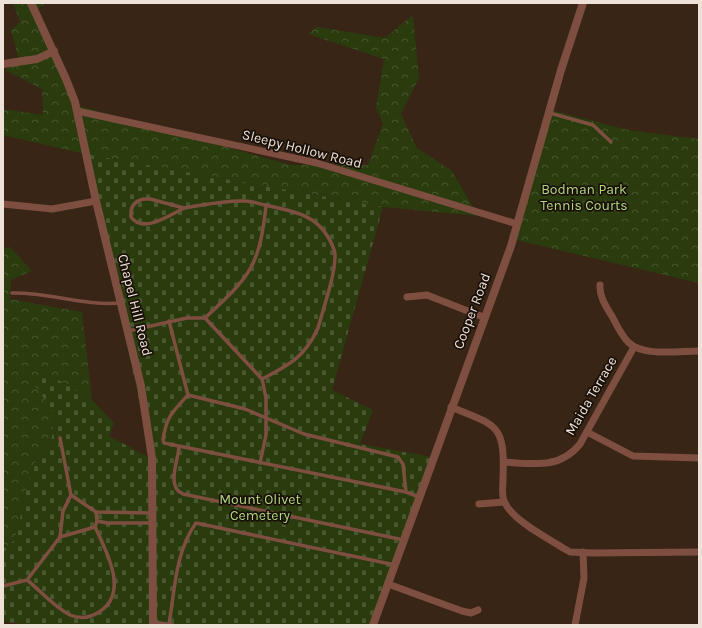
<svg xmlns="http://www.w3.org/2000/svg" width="702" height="628" font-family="Karla,sans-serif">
	<defs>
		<pattern id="forest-crowns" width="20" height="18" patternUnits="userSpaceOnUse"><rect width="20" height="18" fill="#2a3b0e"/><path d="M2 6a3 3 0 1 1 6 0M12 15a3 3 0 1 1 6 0" fill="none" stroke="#495730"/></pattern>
		<pattern id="cemetery-stones" width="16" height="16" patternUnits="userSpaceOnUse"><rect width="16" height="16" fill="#2a3b0e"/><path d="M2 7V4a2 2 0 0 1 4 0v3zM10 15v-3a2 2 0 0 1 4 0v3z" fill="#495730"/></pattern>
	</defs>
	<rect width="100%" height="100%" fill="#382515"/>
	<g fill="url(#forest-crowns)">
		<path d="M13 3H46L36 10 72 104 291 165H368L383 124 376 108 384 59 308 34 317 27 385 38 413 15 419 78 401 114 417 148 452 171 478 216 383 207 85 154 3 135V109L43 115 42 89 5 70 19 60 11 30 20 22Z"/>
		<path d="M551 110 628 130 699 139V283L512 239Z"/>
		<path d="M10 247 32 271 11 280 10 299 82 312 92 400 50 375 55 414 52 437 32 467 15 540 3 549V249Z"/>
	</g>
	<path fill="url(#cemetery-stones)" d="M85 154 383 207 332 390 373 410 360 444 432 457 372 625H182L153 621 152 625H27L3 621V549L15 540 32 467 52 437 55 414 32 381 50 375 92 400 114 423 109 436 152 459Z"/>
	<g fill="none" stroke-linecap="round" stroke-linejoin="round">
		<g stroke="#7e4f41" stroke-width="3.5">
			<path d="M550 113 593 125 611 142"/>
			<path d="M144 199H150L184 208C170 215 143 234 131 217 130 207 134 201 144 199Z"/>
			<path d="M184 208C204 205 224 200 245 201 252 201 259 204 265 205 290 211 314 213 328 237 331 242 334 248 335 254 336 273 323 309 318 328 305 357 289 365 262 379"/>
			<path d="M12 293C48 292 84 306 120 303"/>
			<path d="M205 318 262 379 266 398V435L260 463"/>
			<path d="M169 321 188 395C173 411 166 417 163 440L164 443 406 492 419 497"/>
			<path d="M128 331 187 318H205C250 276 259 268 266 206"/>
			<path d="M188 395 245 409 304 434 398 457 403 464 406 492"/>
			<path d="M179 447C178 461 166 487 183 494L404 540"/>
			<path d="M71 495 96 512 152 513"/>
			<path d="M97 521 107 523H152"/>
			<path d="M60 537 95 527"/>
			<path d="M27 580C41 591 54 607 70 615 80 619 90 618 99 612 130 593 106 551 95 527L97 521 96 512"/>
			<path d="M3 586 27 580 60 537 63 511 71 495 60 438"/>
			<path d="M154 622 173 625"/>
			<path d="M169 624C175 590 175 552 196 523L395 565"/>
		</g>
		<g stroke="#7e4f41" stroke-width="7">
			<path d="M77 111 317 163 517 224"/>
			<path d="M3 204 52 209 96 201"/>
			<path d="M600 285C599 297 607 308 613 318 617 326 622 336 628 342 643 357 678 351 699 351"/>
			<path d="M407 297 427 295 483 317"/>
			<path d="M451 407C498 426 505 424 503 479 503 486 501 497 505 503 514 521 546 537 563 548L570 552 593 553 699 552"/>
			<path d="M587 432 633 456 699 458"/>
			<path d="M504 462C534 464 560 469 580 444L634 347"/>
			<path d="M479 504 504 502"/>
			<path d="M388 584 462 611 471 613 478 610"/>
			<path d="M575 625 584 578 583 552"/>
		</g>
		<g stroke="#7e4f41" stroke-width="8">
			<path d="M31 3 66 79 75 102 96 201 141 386 152 458 153 625"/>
			<path d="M3 64 37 59 54 51"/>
			<path d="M373 625 511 246 561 70 583 3"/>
		</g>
	</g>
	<g text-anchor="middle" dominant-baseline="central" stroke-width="3.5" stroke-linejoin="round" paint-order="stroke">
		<g font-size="14" fill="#eee1d7" stroke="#191009">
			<text transform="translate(302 149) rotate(14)">Sleepy Hollow Road</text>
			<text transform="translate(135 305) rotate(76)">Chapel Hill Road</text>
			<text transform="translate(472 311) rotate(-69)">Cooper Road</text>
			<text transform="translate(591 396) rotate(-60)">Maida Terrace</text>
		</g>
		<g font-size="14" fill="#b1d77f" stroke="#191009">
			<text x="584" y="189">Bodman Park<tspan x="584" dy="16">Tennis Courts</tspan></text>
			<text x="260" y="499">Mount Olivet<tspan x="260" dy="16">Cemetery</tspan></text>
		</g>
	</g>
	<rect width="702" height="628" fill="none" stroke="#eee1d7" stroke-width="8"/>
</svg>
